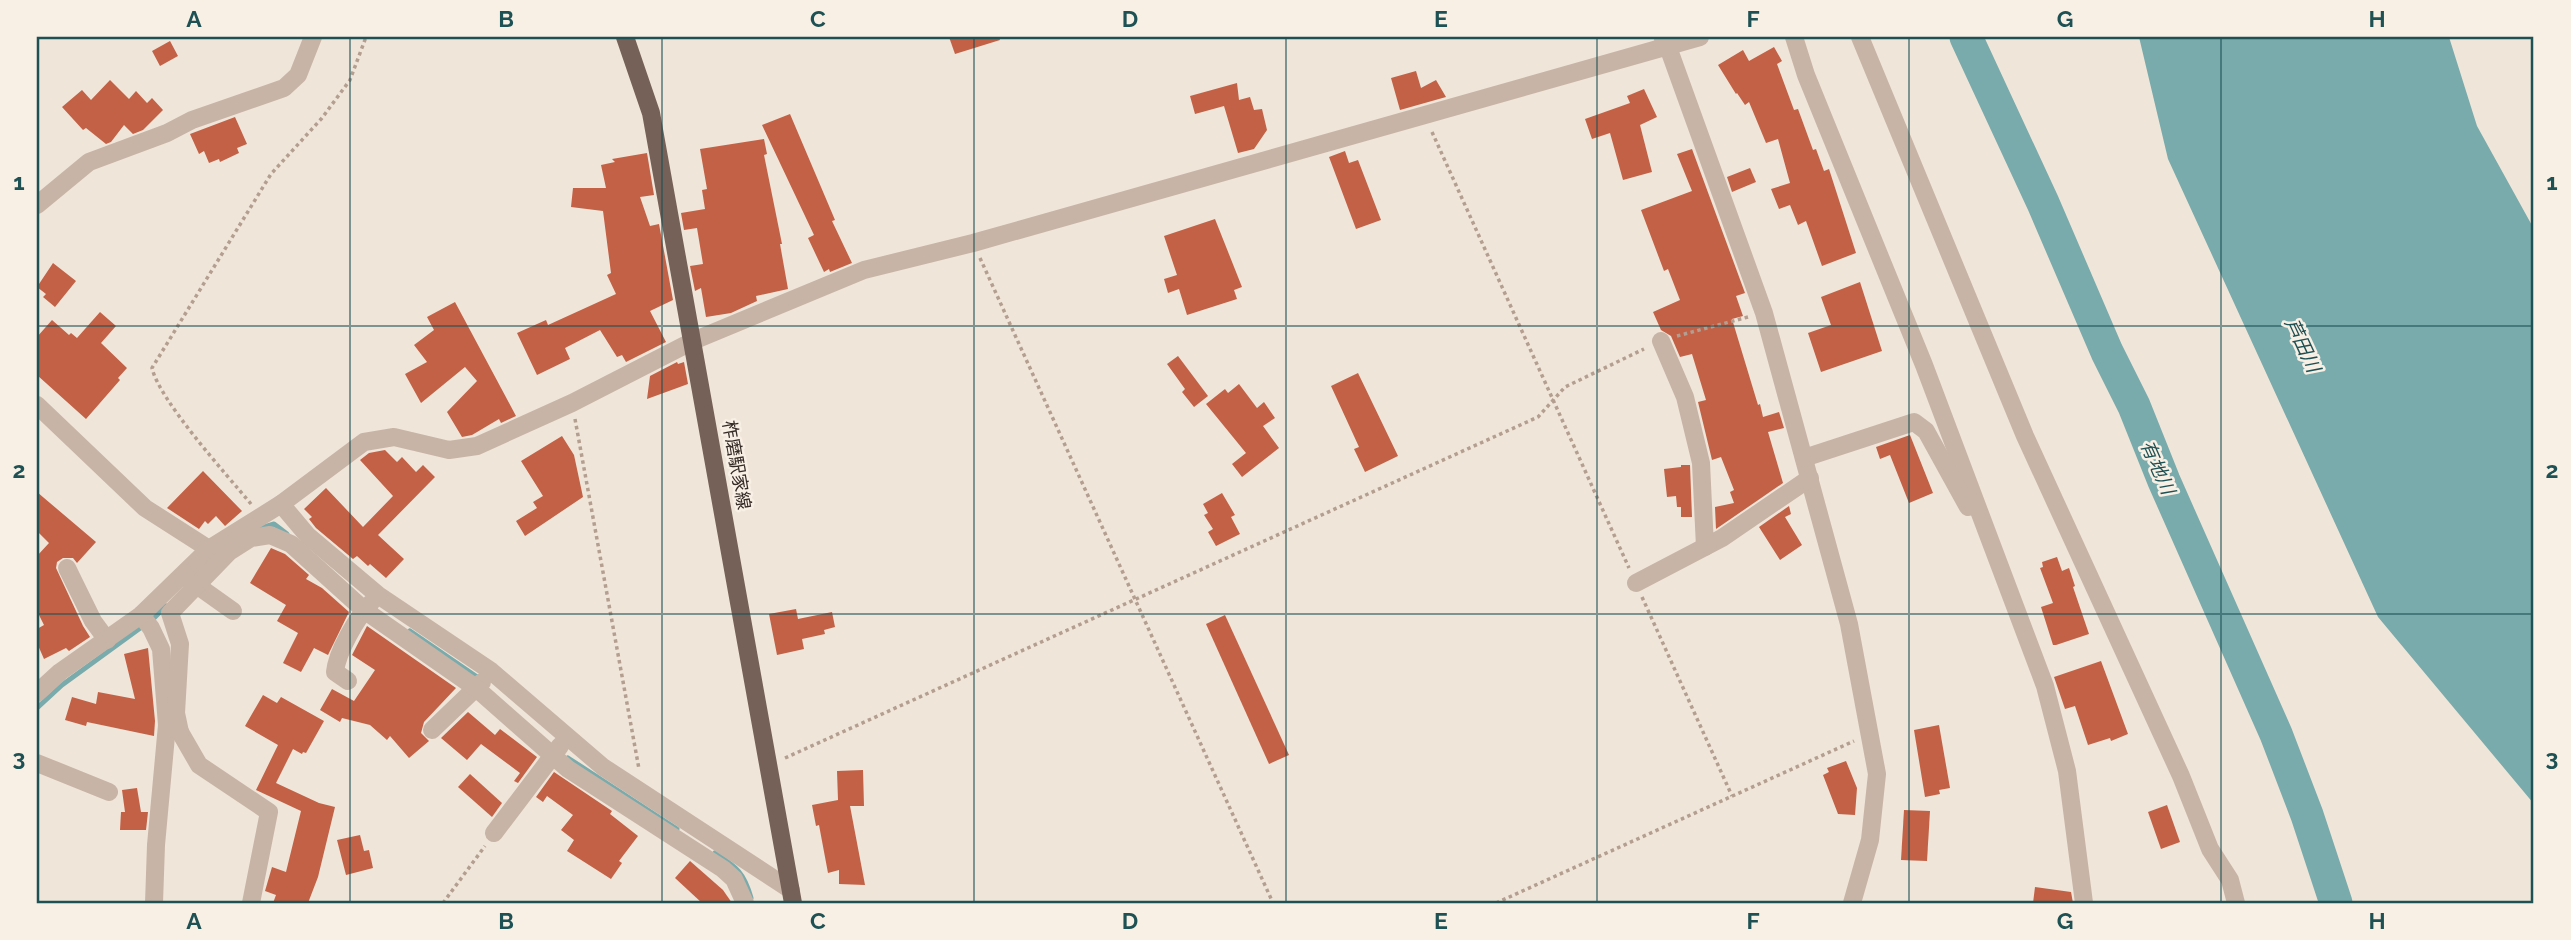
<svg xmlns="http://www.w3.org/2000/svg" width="2571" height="940" font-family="Raleway,'Noto Sans JP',sans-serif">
	<rect width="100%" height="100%" fill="#f0e5d9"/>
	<path fill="#79abac" d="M2139 37H2449L2477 126 2534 229V804L2378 617 2168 159Z"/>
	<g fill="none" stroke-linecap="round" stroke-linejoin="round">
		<g stroke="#79abac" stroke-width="5">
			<path d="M258 529 274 524 287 534"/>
			<path d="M410 631 480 679"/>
			<path d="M37 708 62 685 154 618 166 606"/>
			<path d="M568 758 677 829"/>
			<path d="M715 853C736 867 744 872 751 898"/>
		</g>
		<path stroke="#79abac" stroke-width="33" d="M1966 37 2043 203 2107 352 2134 406 2164 481 2276 734 2307 815 2336 903"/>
	</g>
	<g fill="#c26146">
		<path d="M949 37H999L1000 40 955 54Z"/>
		<path d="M170 41 178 56 160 66 152 51Z"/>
		<path d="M1774 47 1782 61 1777 64 1794 110 1798 109 1813 150 1816 149 1824 171 1829 169 1856 253 1822 266 1806 221 1798 225 1790 205 1779 209 1771 189 1790 183 1778 139 1766 143 1749 102 1745 105 1737 93 1736 94 1718 65 1743 50 1749 61Z"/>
		<path d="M1416 71 1421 88 1436 80 1446 97 1400 110 1391 78Z"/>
		<path d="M110 80 129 99 136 91 147 103 152 98 163 110 143 130 133 134 124 125 111 142 106 144 86 128 83 130 62 107 82 90 91 100Z"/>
		<path d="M1237 83 1239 100 1250 97 1254 110 1262 109 1267 130 1254 149 1238 153 1224 106 1195 114 1190 96Z"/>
		<path d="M1644 89 1657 117 1640 125 1652 172 1623 180 1610 133 1592 139 1585 119 1630 103 1627 96Z"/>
		<path d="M790 114 835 220 832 221 852 263 830 272 829 269 824 272 808 238 814 235 762 125Z"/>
		<path d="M235 117 247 144 237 148 239 153 220 162 219 159 209 163 204 151 199 154 190 134Z"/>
		<path d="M764 139 767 154 764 155 782 244H780L788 289 756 296 757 301 731 313 706 317 701 288 695 291 690 266 703 264 697 228 684 230 681 213 705 209 702 190 707 189 700 149Z"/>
		<path d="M1692 149 1745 293 1736 296 1743 316 1732 319 1758 405 1760 404 1763 417 1779 412 1784 428 1768 432 1783 483 1716 529 1715 507 1734 503 1730 492 1734 490 1721 457 1712 460 1698 402 1706 400 1692 354 1680 357 1671 336 1661 330 1653 312 1680 300 1668 269 1664 271 1641 210 1692 191 1677 154Z"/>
		<path d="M1345 151 1349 163 1358 160 1381 220 1356 229 1329 157Z"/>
		<path d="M647 153 654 195 640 197 650 226 659 224 673 300 650 311 666 342 626 362 622 355 617 357 600 330 565 348 570 359 537 375 517 333 546 320 548 325 616 294 607 275 611 273 603 211 571 207 573 188H606L601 165 615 162 612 159Z"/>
		<path d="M1750 168 1756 182 1732 192 1727 177Z"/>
		<path d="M1215 219 1242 287 1234 290 1237 299 1187 315 1179 289 1168 293 1164 279 1177 275 1164 236Z"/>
		<path d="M53 263 76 281 55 307 43 297 46 294 37 287Z"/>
		<path d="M1860 282 1882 351 1821 372 1808 333 1831 325 1821 297Z"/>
		<path d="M455 302 516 416 501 423 499 419 472 435 462 437 447 412 477 381 465 367 421 403 405 374 427 362 414 345 434 330 427 317Z"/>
		<path d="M100 312 116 326 101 343 127 368 118 378 120 380 86 419 37 375V337L52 320 69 335 71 333 77 338Z"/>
		<path d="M1178 356 1208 396 1194 407 1182 392 1185 389 1167 364Z"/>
		<path d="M677 362 678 364 684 362 688 384 647 399 650 376Z"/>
		<path d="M1358 373 1398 456 1365 472 1354 449 1359 447 1331 386Z"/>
		<path d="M1239 384 1257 408 1264 402 1275 418 1263 426 1279 448 1242 477 1232 464 1246 453 1206 404 1225 389 1228 393Z"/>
		<path d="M1910 435 1933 493 1909 503 1890 455 1880 459 1876 447Z"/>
		<path d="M562 436 574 455 583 497 525 536 516 521 537 508 533 502 543 496 521 461Z"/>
		<path d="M385 450 397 462 402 457 416 472 423 465 435 477 378 535 404 559 386 578 370 564 368 566 357 556 353 559 316 528 309 519 312 517 304 509 326 488 363 527 393 496 360 460 369 453Z"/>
		<path d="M1681 465H1690L1692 517H1681V507H1677L1676 496 1667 497 1664 469 1681 467Z"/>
		<path d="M203 471 242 511 225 526 216 516 208 524 205 521 199 529 167 508Z"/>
		<path d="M37 492 96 542 77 563 73 558H63L57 562 56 568 83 626 90 637 69 651 66 648 44 659 37 643V629L44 625 37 611V556L49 543 37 531Z"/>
		<path d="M1222 493 1235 515 1231 517 1240 534 1216 546 1208 532 1213 529 1204 515 1208 513 1203 504Z"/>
		<path d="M1789 506 1791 514 1785 517 1802 545 1780 560 1759 527Z"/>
		<path d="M271 548 285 554 309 575 306 579 322 588 349 612 328 655 314 648 301 672 283 663 298 633 277 621 286 605 250 583Z"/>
		<path d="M2057 557 2062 571 2069 568 2075 586 2073 587 2089 634 2056 645H2053L2041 607 2053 603 2040 568 2043 567 2042 562Z"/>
		<path d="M796 609 798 619 832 612 835 627 824 630 825 634 802 639 804 649 777 655 769 614Z"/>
		<path d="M1225 615 1289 755 1269 764 1206 624Z"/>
		<path d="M367 626 456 688 424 722 421 733 429 741 409 758 390 736 387 740 370 725 342 718 340 722 320 710 332 689 354 701 375 670 352 655Z"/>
		<path d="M148 648 155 721 154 736 87 722 86 726 65 720 72 697 96 704 98 692 135 699 124 654Z"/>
		<path d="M2101 661 2128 734 2111 741 2110 738 2088 745 2075 706 2065 709 2054 677Z"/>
		<path d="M263 695 277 703 281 697 324 721 306 753 303 752 302 754 293 749 276 783 319 803 335 807 318 877 308 903H273L276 895 265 891 272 867 286 872 301 811 256 790 278 745 245 726Z"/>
		<path d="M468 712 495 735 500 729 537 757 518 783 514 781 520 773 481 744 467 760 441 738Z"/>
		<path d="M1939 725 1950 788 1939 790 1940 794 1925 797 1914 730Z"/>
		<path d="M1846 761 1857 788 1855 815 1838 814 1823 775 1829 772 1827 768Z"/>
		<path d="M863 770 864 806H850L865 885 839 884V870L828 873 819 825 816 826 812 805 838 800 837 771Z"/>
		<path d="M554 772 612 811 610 814 638 836 619 861 622 863 611 879 567 851 574 840 561 830 573 815 547 796 543 802 536 797Z"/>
		<path d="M470 774 502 803 492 817 458 787Z"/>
		<path d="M137 788 141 812H148L146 830H120L121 812H125L122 790Z"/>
		<path d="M2167 805 2180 842 2161 849 2148 812Z"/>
		<path d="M1904 810 1930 811 1927 861 1901 860Z"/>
		<path d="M360 835 364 851 369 850 373 868 346 875 337 840Z"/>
		<path d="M690 861 723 890 732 903H702L675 878Z"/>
		<path d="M2035 887 2071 892 2073 903H2033Z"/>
	</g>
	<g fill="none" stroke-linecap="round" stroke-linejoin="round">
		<g stroke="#b39e90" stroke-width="3.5" stroke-dasharray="3.5 3.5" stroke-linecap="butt">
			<path d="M1432 132 1629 568"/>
			<path d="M980 258 1273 903"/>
			<path d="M1677 336 1748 317"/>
			<path d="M575 419 639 769"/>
			<path d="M251 504C227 475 159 400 152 368L271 174 322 118 350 80 366 37"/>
			<path d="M1642 597 1732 796"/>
			<path d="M785 758 1538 417 1565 387 1644 349"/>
			<path d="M443 903 485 846"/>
			<path d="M1496 903 1854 741"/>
		</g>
		<g stroke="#c7b4a6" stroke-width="18">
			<path d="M1794 37 1806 75 1924 365 2045 686 2067 771 2084 903"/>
			<path d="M1860 37 2025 436 2181 776 2210 849 2230 880 2236 903"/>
			<path d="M1663 39 1668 47 1764 313 1849 624 1877 774 1870 840 1852 903"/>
			<path d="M37 205 89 162 167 133 192 120 284 88 298 75 313 37"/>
			<path d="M1661 341 1685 397 1701 463 1705 547"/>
			<path d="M37 405 145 508 209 549"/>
			<path d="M1804 458 1914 422 1926 431 1968 507"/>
			<path d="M281 504 308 536 378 595 491 671 603 767 791 890"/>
			<path d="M67 568 93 621 107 640"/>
			<path d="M188 579 233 611"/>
			<path d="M1636 583 1722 538 1810 478"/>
			<path d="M141 615 151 628 161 649 167 725 156 845 154 903"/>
			<path d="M348 681 335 672C337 652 357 617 371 603"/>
			<path d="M37 693 60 672 141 615 209 549 281 504 364 442 394 437 449 450 477 446 572 403 693 341 864 270 973 243 1700 37"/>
			<path d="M171 727 180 732 199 765 269 812 251 903"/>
			<path d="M432 730 482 682"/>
			<path d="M180 732 176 713 180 644 170 613 229 552 251 538 270 535 291 544 364 610 476 688 568 769 723 869 734 879 745 903"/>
			<path d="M37 763 109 792"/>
			<path d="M494 833 560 746"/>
		</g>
		<path stroke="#756158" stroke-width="18" d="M625 37 651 113 793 903"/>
	</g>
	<path fill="none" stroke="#1e5153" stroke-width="2" stroke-opacity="0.55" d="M350 37V903M662 37V903M974 37V903M1286 37V903M1597 37V903M1909 37V903M2221 37V903M37 326H2534M37 614H2534"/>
	<g text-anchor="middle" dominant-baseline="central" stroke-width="5" stroke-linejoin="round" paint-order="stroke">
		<g font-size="18" fill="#342a26" stroke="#f8efe5">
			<text transform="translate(737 465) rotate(80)">柞磨駅家線</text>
		</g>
		<g font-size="19" font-style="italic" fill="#1e5153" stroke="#f8efe5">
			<text transform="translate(2303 345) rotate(65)">芦田川</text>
			<text transform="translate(2158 467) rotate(66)">有地川</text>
		</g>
	</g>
	<rect width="2571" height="940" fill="none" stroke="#f8efe5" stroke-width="77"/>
	<rect x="38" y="38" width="2494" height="864" fill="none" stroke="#1e5153" stroke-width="2.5"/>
	<g font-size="23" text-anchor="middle" font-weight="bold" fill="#1e5153">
		<text x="194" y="27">A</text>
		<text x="506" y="27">B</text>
		<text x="818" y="27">C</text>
		<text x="1130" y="27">D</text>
		<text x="1441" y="27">E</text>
		<text x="1753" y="27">F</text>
		<text x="2065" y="27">G</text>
		<text x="2377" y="27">H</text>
		<text x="19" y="190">1</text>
		<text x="2552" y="190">1</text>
		<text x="19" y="478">2</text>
		<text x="2552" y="478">2</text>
		<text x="19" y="766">3</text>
		<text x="2552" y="766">3</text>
		<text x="194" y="929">A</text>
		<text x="506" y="929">B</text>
		<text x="818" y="929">C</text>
		<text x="1130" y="929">D</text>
		<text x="1441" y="929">E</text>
		<text x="1753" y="929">F</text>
		<text x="2065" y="929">G</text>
		<text x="2377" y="929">H</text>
	</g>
</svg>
